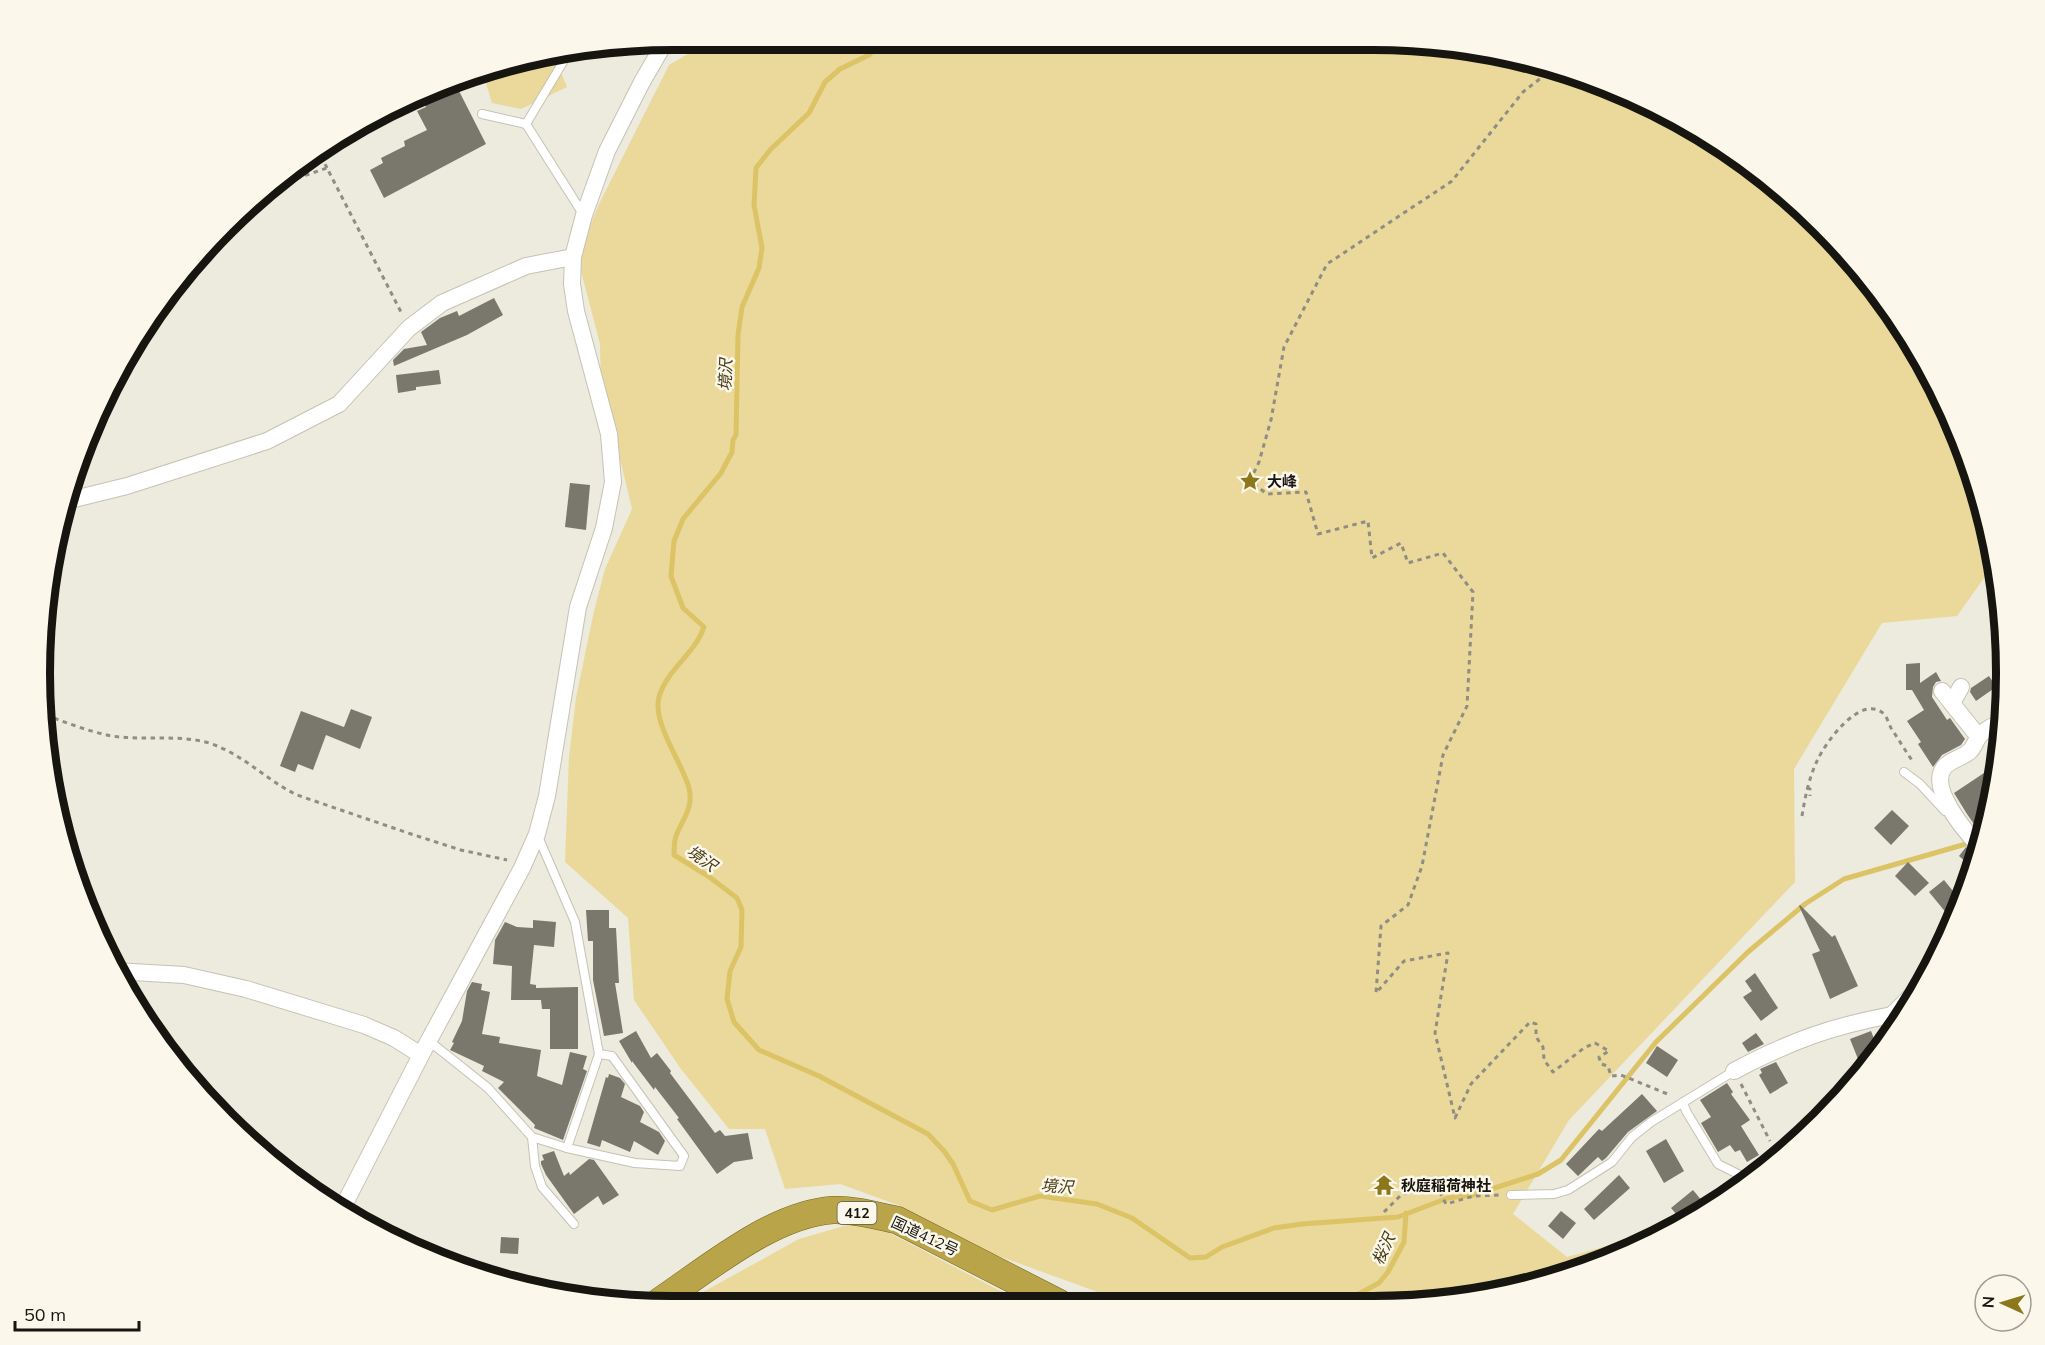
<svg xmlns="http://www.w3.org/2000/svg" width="2045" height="1345" font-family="Mulish,'Noto Sans JP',sans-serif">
	<rect width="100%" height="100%" fill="#edeade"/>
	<g fill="#ead99a">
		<path d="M705 44H1456L1576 73 1652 104 1790 196 1875 287 1941 393 1984 509 1994 564 1957 616 1882 623 1794 769 1795 882 1569 1120 1513 1214 1567 1257 1654 1233 1661 1235 1652 1241 1536 1284 1414 1305 1124 1303 1117 1299 993 1254 898 1205 840 1184 785 1189 765 1129H729L681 1069 634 1000 628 918 565 862 569 757 576 698 594 611 605 569 632 509 618 450 601 390 600 344 577 256 600 202 669 65Z"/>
		<path d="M553 53 567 87 521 109 492 103 482 70Z"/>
		<path d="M851 1224 888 1232 1023 1303 687 1301 799 1239Z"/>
	</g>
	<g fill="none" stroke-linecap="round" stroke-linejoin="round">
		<g stroke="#dcc366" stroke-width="5">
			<path d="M879 44 869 55 840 69 825 82 809 113 770 150 756 168 754 205 762 248 759 268 742 307 738 335 736 435 733 440 732 452 721 473 683 519 674 541 671 576 683 608 704 627C695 654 667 669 659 697 652 723 682 762 689 788 694 808 682 820 676 836 674 842 674 849 674 855L708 876 737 898 742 910 741 947 730 971 727 999 734 1022 759 1050 819 1076 928 1134 944 1151 953 1164 970 1201 992 1210 1040 1196 1097 1204 1132 1218 1190 1258 1206 1257 1222 1247 1274 1228 1302 1224 1398 1217 1448 1198 1473 1195 1538 1174 1561 1160 1656 1042 1748 952 1805 904 1844 879 1973 842"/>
			<path d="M1337 1304 1342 1303 1379 1283 1388 1272 1404 1242 1406 1213"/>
		</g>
	</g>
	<g fill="#7a776c">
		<path d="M458 89 486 144 384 198 370 170 383 163 381 158 405 146 404 141 427 130 417 111 426 107 421 96 432 91 437 99Z"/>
		<path d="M494 298 503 315 467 335 394 366 393 360 404 349 427 345 421 332 440 318 457 311 459 316Z"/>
		<path d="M439 370 441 384 416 387V390L398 393 396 375Z"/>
		<path d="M570 483 590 485 586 530 565 527Z"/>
		<path d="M1920 663V683L1936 672 1941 681 1936 682 1933 687 1932 697 1947 720 1950 718 1965 739 1961 745 1942 755 1933 767 1918 744 1921 742 1907 721 1924 710 1912 690H1906V664Z"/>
		<path d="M1989 676 1996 687 1976 701 1970 692 1971 688Z"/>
		<path d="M351 709 372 717 360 749 326 735 313 770 298 764 295 772 280 766 301 711 344 727Z"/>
		<path d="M1999 763 1984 826 1978 830 1967 814 1954 793Z"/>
		<path d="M1892 810 1909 826 1891 845 1874 828Z"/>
		<path d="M1966 847 1977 856 1974 869 1959 856Z"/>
		<path d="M1908 862 1929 883 1915 896 1895 876Z"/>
		<path d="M1944 880 1961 901 1952 920 1929 892Z"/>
		<path d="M1800 905 1832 937 1835 935 1858 986 1830 999 1812 954 1820 951 1799 906Z"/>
		<path d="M586 910H609V928H616L619 983H615L623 1033 604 1036 593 980V941H588Z"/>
		<path d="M533 920 556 922 554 947 534 945 530 984 536 985V988L578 987V1049H550V1009H542L541 1000H511L512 966 493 964 495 940 505 922 517 927 533 928Z"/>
		<path d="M1755 973 1778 1008 1761 1021 1743 997 1752 991 1745 981Z"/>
		<path d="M472 982 482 984 481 990 490 992 482 1034 500 1037 499 1043 541 1050 537 1076 562 1085 570 1052 587 1056 583 1069 587 1071 563 1140 534 1128 535 1125 498 1088 504 1082 482 1071 484 1066 450 1050 454 1043 452 1042 462 1021 467 991Z"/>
		<path d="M636 1031 651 1058 657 1053 671 1071 670 1073 715 1133 720 1130 725 1136 748 1133 753 1159 734 1162 717 1174 677 1119 679 1118 655 1087 654 1090 632 1061V1063L619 1041Z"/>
		<path d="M1871 1031 1878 1049 1866 1066 1863 1057 1858 1059 1850 1039Z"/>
		<path d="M1756 1033 1764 1044 1748 1052 1742 1043Z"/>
		<path d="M1657 1046 1678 1060 1667 1077 1646 1063Z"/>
		<path d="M1776 1062 1788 1083 1770 1094 1759 1075 1762 1073 1760 1069Z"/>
		<path d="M609 1074 620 1078 625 1084 621 1097 640 1106 644 1112 640 1122 659 1132 665 1141 658 1155 634 1141 630 1152 602 1140 600 1147 587 1143 606 1077 608 1078Z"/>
		<path d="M1727 1083 1733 1092 1731 1094 1750 1120 1741 1126 1759 1155 1747 1162 1740 1150 1735 1152 1730 1145 1718 1152 1701 1123 1711 1117 1700 1100Z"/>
		<path d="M1642 1094 1657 1111 1628 1132 1606 1158 1602 1161 1598 1157 1578 1176 1566 1164 1599 1129 1602 1131Z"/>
		<path d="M1666 1139 1684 1171 1664 1183 1646 1151Z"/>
		<path d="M554 1151 564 1176 569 1172 570 1175 589 1159 594 1160 619 1195 603 1205 598 1196 574 1214 546 1175 541 1164V1161L544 1160 542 1155Z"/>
		<path d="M1619 1175 1630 1188 1594 1220 1584 1209Z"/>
		<path d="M1693 1190 1707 1207 1682 1221 1671 1208Z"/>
		<path d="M1561 1211 1576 1223 1563 1239 1548 1226Z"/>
		<path d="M501 1237 519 1238 518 1254 500 1253Z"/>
	</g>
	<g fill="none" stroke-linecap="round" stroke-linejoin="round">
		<g stroke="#c5c2b6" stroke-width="10">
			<g id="service">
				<path d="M569 52 526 124 583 214"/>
				<path d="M482 114 526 124"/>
				<path d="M1904 772 1920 784 1945 811 1949 810"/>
				<path d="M537 834 575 922 599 1054 567 1148"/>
				<path d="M429 1041 488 1088 532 1137 567 1148 635 1163 680 1166 684 1156 612 1056 599 1054"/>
				<path d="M1683 1102 1686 1111 1718 1164 1750 1180"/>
				<path d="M532 1137 535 1166 542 1187 574 1224"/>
				<path d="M1511 1195 1554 1194 1568 1190 1612 1162 1632 1137 1651 1122 1734 1071"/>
			</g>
		</g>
		<g stroke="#c5c2b6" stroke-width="18">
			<g id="minor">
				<path d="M66 501 127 486 267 441 339 404 409 328 442 303 526 266 573 257"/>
				<path d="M1942 691 1978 736"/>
				<path d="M1952 703 1961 687"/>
				<path d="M1979 846C1965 831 1930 790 1943 769 1948 760 1963 758 1970 751 1975 746 1976 739 1980 735 1983 732 1988 729 1991 727"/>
				<path d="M115 971 184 975 246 989 364 1025 394 1038 421 1055"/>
				<path d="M1897 1022 1892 1015 1923 984"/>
				<path d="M1734 1071C1788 1042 1832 1026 1892 1015"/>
				<path d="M343 1207 421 1055 522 868 537 834 547 796 578 607 604 528 613 482 609 434 576 311 572 284 573 257 584 215 607 151 642 82 664 44"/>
			</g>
		</g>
		<g stroke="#766418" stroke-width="28">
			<path id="trunk" d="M660 1301C709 1268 773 1214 833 1210 854 1209 877 1216 897 1220L1059 1303"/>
		</g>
		<g stroke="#8f8d84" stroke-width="3" stroke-dasharray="4.5 4.5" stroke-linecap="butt">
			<path d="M1554 68 1523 92 1452 181 1327 264 1284 347 1271 420 1259 462 1250 481 1267 494 1306 492 1318 534 1368 521 1372 558 1401 543 1408 563 1443 553 1473 592 1467 706 1443 755 1422 866 1408 905 1381 926 1376 993 1404 961 1448 953 1435 1033 1455 1118 1471 1084 1530 1022 1536 1024V1037L1543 1047 1544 1060 1553 1072 1584 1048 1595 1043 1609 1051 1599 1057 1601 1064 1608 1066 1611 1076 1621 1075 1670 1095"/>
			<path d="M317 148 327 168"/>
			<path d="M271 187 327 168 402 314"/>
			<path d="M46 715C67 723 90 732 112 736 145 741 177 734 209 743 243 754 266 780 297 795L411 834 461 850 507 860"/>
			<path d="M1807 788 1810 789V796"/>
			<path d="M1802 816C1805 797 1809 778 1817 761 1825 743 1862 691 1885 715 1887 718 1889 724 1891 728 1899 740 1906 752 1914 763"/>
			<path d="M1741 1084 1770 1141"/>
			<path d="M1390 1182 1430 1183 1436 1185 1446 1204 1474 1196 1500 1195"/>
			<path d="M1384 1212 1402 1194 1440 1188"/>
		</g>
		<use href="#service" stroke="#fff" stroke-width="8"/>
		<use href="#minor" stroke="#fff" stroke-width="16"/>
		<use href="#trunk" stroke="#baa44a" stroke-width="27"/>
	</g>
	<defs>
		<g id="sight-bare" transform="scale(1.62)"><path d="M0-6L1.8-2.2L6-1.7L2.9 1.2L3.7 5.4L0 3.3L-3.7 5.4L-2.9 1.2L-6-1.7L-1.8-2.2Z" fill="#8c771b" stroke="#fbf7eb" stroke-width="2.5" paint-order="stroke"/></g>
		<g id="temple-bare" transform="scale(1.62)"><path d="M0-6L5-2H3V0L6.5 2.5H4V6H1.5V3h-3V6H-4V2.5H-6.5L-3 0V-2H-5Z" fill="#8c771b" stroke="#fbf7eb" stroke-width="2.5" paint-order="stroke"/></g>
	</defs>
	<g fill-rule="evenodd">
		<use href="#sight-bare" x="1250" y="481"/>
		<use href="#temple-bare" x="1384" y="1185"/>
	</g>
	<g text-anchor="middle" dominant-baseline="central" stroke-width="5" stroke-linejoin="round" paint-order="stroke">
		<rect fill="#fbf7eb" stroke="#5b5952" stroke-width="1.5" x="837.5" y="1202" width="39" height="22" rx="4.5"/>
		<g font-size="14" font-weight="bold" fill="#161510">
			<text x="857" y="1213">412</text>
		</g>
		<g font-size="15" font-weight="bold" fill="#161510" stroke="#fbf7eb" text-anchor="start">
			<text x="1267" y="481">大峰</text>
			<text x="1401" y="1185">秋庭稲荷神社</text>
		</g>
		<g font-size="15" fill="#161510" stroke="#fbf7eb">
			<text transform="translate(925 1236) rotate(25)">国道412号</text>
		</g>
		<g font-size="16" font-style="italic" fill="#473d15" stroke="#fbf7eb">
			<text transform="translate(725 375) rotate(-87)">境沢</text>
			<text transform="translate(702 858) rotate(35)">境沢</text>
			<text transform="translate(1057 1186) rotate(4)">境沢</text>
			<text transform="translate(1383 1249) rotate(-65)">桜沢</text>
		</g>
	</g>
	<path d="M0 0H2045V1345H0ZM673 50H1373A623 623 0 0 1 1996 673V673A623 623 0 0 1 1373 1296H673A623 623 0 0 1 50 673V673A623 623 0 0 1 673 50Z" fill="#fbf7eb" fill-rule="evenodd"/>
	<path fill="none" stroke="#161510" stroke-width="8" d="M673 50H1373A623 623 0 0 1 1996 673V673A623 623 0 0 1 1373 1296H673A623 623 0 0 1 50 673V673A623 623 0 0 1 673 50Z"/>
	<g transform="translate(2003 1303) rotate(274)"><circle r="28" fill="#fbf7eb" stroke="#9f9d93" stroke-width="1.5"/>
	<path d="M0-4.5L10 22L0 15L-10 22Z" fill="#8c771b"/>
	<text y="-9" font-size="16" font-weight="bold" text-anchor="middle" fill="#161510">N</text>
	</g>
	<path d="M15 1321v9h124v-9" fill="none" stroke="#161510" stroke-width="3"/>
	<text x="24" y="1321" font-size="18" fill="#161510" stroke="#fbf7eb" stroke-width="4.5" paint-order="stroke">50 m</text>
</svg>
